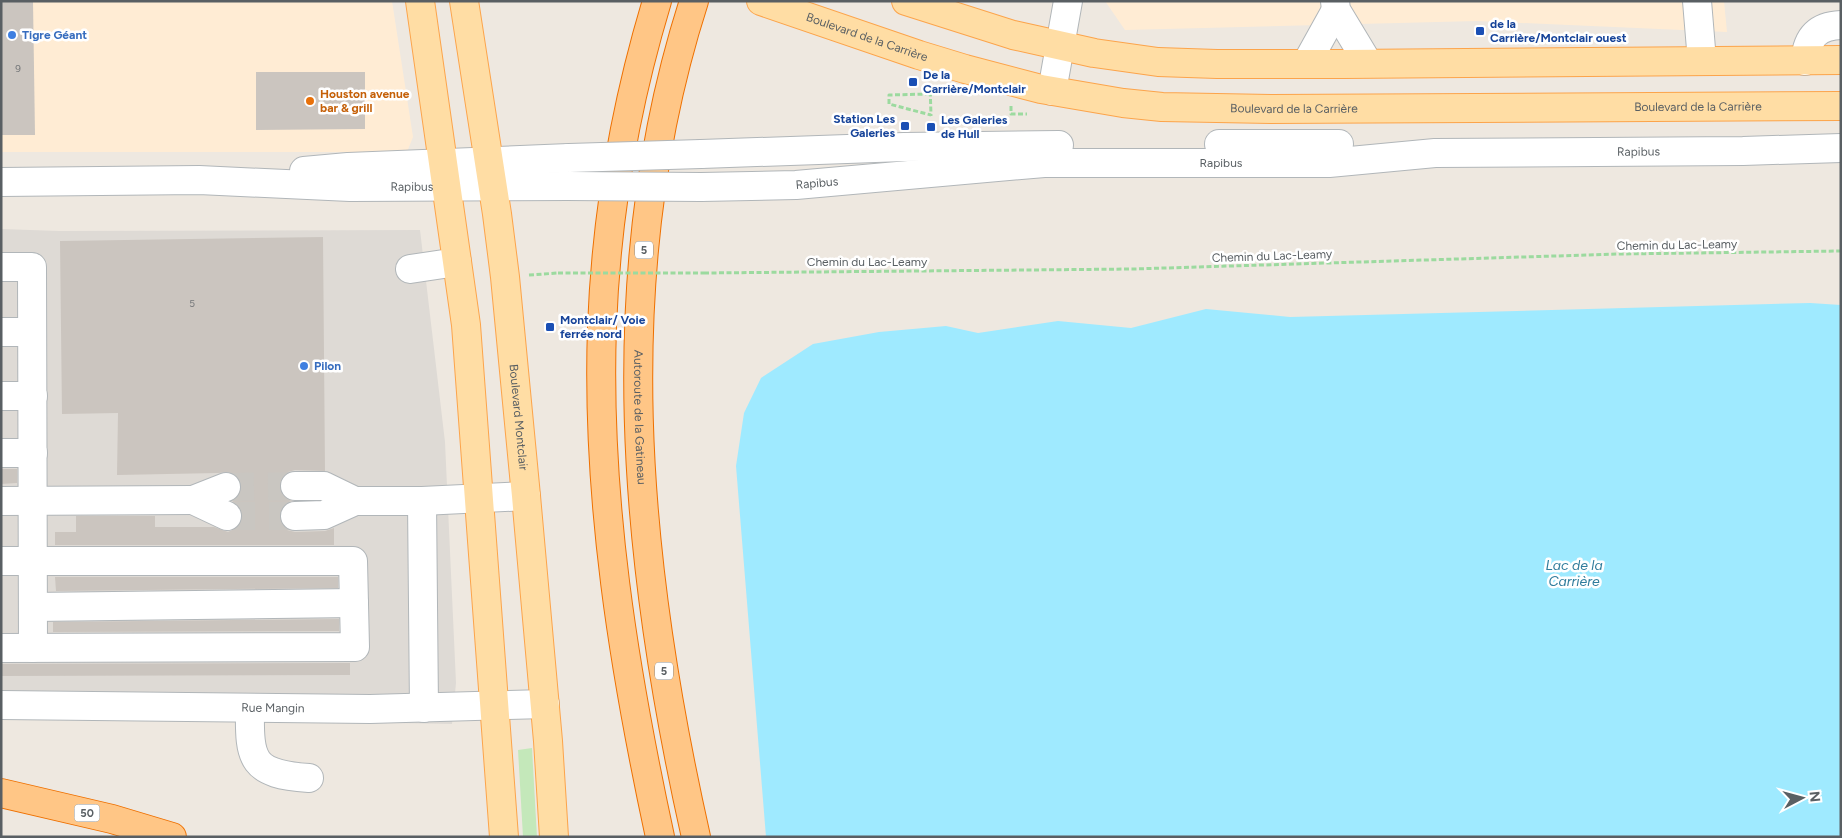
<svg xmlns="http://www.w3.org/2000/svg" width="1842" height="838" font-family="Figtree,sans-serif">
	<rect width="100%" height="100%" fill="#eee8e0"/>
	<g fill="#ffecd4">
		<path d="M1 1H392L413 137 407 152H1Z"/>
		<path d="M1105 1H1724L1727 32 1477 21 1125 30Z"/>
	</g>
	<path fill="#dedad5" d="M1 229 59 231 420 230 445 442 456 683 452 724 1 716Z"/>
	<path fill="#c4e8ba" d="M532 748 537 837H523L518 750Z"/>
	<path fill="#9feaff" d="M1810 303 1841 305V837H766L736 466 744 413 761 378 813 344 879 332 946 326 978 333 1058 321 1131 328 1206 309 1290 317Z"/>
	<g fill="#cbc5bf">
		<path d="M1 1H33L35 135H1Z"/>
		<path d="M256 72H365V129L256 130Z"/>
		<path d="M323 237 325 471 295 470 288 472 282 478 279 486 281 493 287 499 292 501 286 503 281 508 279 517 282 524 287 530 295 532 325 531 334 528V545H55V532H76V516H155V527H214L228 532 236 528 241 522 243 515 240 507 232 501 238 496 241 489 240 481 235 475 228 472 218 473 117 475 118 413 62 414 60 241Z"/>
		<path d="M1 469H17V483L1 484Z"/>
		<path d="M55 577H338V588L56 591Z"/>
		<path d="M339 619V631L53 632V622Z"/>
		<path d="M350 663V675L1 676V664Z"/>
	</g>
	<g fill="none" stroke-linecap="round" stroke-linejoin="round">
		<g stroke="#c9c6c1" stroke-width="28" stroke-dasharray="28 14" stroke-linecap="butt">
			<path d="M226 487 295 486"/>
			<path d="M227 516H295"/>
		</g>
		<g stroke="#b1b6b9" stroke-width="30">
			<g id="minor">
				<path d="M1335 1 1336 10 1368 63"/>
				<path d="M1697 1 1702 61"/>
				<path d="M1805 61C1807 37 1817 26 1841 25"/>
				<path d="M1306 64 1336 10"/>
				<path d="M1052 91 1068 1"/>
				<path d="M1219 144H1339"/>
				<path d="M701 154 904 147 1059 145"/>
				<path d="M304 171 348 167 569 158"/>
				<path id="s1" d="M1 182 199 180 350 187 568 186"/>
				<path id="s2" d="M701 187 796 185 1044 163H1329L1435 153 1743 151 1841 148"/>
				<path d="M1 267H32L33 648"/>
				<path d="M410 269 457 262"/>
				<path d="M1 332H32"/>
				<path d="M1 396H33"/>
				<path d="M1 453H33"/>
				<path d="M295 486H324L355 501H422L526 496"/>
				<path d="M226 487 193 500 227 516"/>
				<path d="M1 501 193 500"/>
				<path d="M422 501 424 708"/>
				<path d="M295 516 324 515 355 501"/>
				<path d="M1 561H353L355 647 1 648"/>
				<path d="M33 607 354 603"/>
				<path id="s3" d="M1 705 370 709 545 704"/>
				<path d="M250 708C249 761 252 774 309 778"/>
			</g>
		</g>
		<g stroke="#fca44b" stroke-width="30">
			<g id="major">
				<path d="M420 1 466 325 504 837"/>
				<path id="s4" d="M464 1 497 214 505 277 526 496 548 741 554 837"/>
				<path id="s5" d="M761 1 919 55 965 69 1041 89 1123 103 1162 107 1271 109 1841 106"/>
				<path d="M906 1 1013 35 1094 53 1158 62 1217 64H1345L1841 60"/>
			</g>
		</g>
		<g stroke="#ee7000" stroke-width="30">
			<g id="highway">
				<path d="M657 1C625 107 606 217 602 327 596 499 624 670 660 837"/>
				<path id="s6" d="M694 1C606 274 634 562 696 837"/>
				<path d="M1 793 112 819 172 837"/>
			</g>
		</g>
		<g stroke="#9cda9f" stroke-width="3" stroke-dasharray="5 2.5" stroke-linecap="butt">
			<path d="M930 84 931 116"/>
			<path d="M930 94 889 95V104L931 115"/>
			<path d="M1011 106V114H1027"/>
			<path d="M704 273 1133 269 1620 254 1841 251"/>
			<path d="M529 275 558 273"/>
		</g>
		<use href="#minor" stroke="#fff" stroke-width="28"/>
		<use href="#major" stroke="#ffdda4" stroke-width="28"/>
		<use href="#highway" stroke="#ffc686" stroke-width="28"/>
		<g stroke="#b1b6b9" stroke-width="30" stroke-linecap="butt">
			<g id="minor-bridge">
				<path d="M569 158 701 154"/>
				<path d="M568 186 701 187"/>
			</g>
		</g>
		<path stroke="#9cda9f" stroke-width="3" stroke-dasharray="5 2.5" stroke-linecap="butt" d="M558 273H704"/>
		<use href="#minor-bridge" stroke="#fff" stroke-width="28"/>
	</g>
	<g fill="#1a4fb4" stroke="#fff" stroke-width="2">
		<rect x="1475" y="26" width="10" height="10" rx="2.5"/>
		<rect x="908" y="77" width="10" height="10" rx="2.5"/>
		<rect x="900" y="121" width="10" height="10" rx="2.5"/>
		<rect x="926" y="122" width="10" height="10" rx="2.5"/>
		<rect x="545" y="322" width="10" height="10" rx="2.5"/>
	</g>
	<g fill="#3f7fe0" stroke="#fff" stroke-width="2">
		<circle cx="12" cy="35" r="5"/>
		<circle cx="304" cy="366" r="5"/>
	</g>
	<circle fill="#e8710a" stroke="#fff" stroke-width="2" cx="310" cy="101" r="5"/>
	<g text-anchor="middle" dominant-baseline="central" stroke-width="5" stroke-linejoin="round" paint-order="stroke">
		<g font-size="10" fill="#76787a">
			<text x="18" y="68">9</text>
			<text x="192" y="303">5</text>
		</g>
		<g fill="#fff" stroke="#8b8f92" stroke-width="1">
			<rect x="635" y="241.5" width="18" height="17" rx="4"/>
			<rect x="655" y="662.5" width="18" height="17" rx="4"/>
			<rect x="74.5" y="804.5" width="25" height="17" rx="4"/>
		</g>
		<g font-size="11" font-weight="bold" fill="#595f63">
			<text x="644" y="250">5</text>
			<text x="664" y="671">5</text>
			<text x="87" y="813">50</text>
		</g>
		<g font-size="12" font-weight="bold" fill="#164399" stroke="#fff" text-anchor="start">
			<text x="1490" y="24">de la<tspan x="1490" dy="14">Carrière/Montclair ouest</tspan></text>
			<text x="923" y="75">De la<tspan x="923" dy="14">Carrière/Montclair</tspan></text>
			<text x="895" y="119" text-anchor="end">Station Les<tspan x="895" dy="14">Galeries</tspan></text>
			<text x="941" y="120">Les Galeries<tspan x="941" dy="14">de Hull</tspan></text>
			<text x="560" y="320">Montclair/ Voie<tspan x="560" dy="14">ferrée nord</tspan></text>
		</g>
		<g font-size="12" font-weight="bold" fill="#366cbe" stroke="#fff" text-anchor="start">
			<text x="22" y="35">Tigre Géant</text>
			<text x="314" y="366">Pilon</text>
		</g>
		<g font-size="12" fill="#595f63" stroke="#fff">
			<text stroke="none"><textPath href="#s5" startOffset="112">Boulevard de la Carrière</textPath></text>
			<text stroke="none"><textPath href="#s5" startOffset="952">Boulevard de la Carrière</textPath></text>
			<text stroke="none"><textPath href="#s5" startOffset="548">Boulevard de la Carrière</textPath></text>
			<text stroke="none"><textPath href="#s2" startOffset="939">Rapibus</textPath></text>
			<text stroke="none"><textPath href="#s2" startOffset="521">Rapibus</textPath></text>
			<text stroke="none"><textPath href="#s2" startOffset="116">Rapibus</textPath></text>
			<text stroke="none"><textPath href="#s1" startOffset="411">Rapibus</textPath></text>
			<text transform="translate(1677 245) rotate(-1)">Chemin du Lac-Leamy</text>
			<text transform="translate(1272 256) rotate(-2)">Chemin du Lac-Leamy</text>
			<text x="867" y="262">Chemin du Lac-Leamy</text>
			<text stroke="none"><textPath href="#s4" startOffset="420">Boulevard Montclair</textPath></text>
			<text stroke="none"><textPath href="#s6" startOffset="422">Autoroute de la Gatineau</textPath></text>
			<text stroke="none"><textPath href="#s3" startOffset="272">Rue Mangin</textPath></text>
		</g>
		<g font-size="12" font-weight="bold" fill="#c56008" stroke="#fff" text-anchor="start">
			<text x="320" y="94">Houston avenue<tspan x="320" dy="14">bar &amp; grill</tspan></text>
		</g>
		<g font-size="14" font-style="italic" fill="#2f7c9c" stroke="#fff">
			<text x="1574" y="565">Lac de la<tspan x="1574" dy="16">Carrière</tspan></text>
		</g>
	</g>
	<rect width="1842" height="838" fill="none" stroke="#595f63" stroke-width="5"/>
	<g transform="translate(1802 798) rotate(84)" stroke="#ffffff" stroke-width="4" paint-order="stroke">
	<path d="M0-4L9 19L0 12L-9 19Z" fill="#595f63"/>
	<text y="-8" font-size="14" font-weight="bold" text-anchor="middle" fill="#595f63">N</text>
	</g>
</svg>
